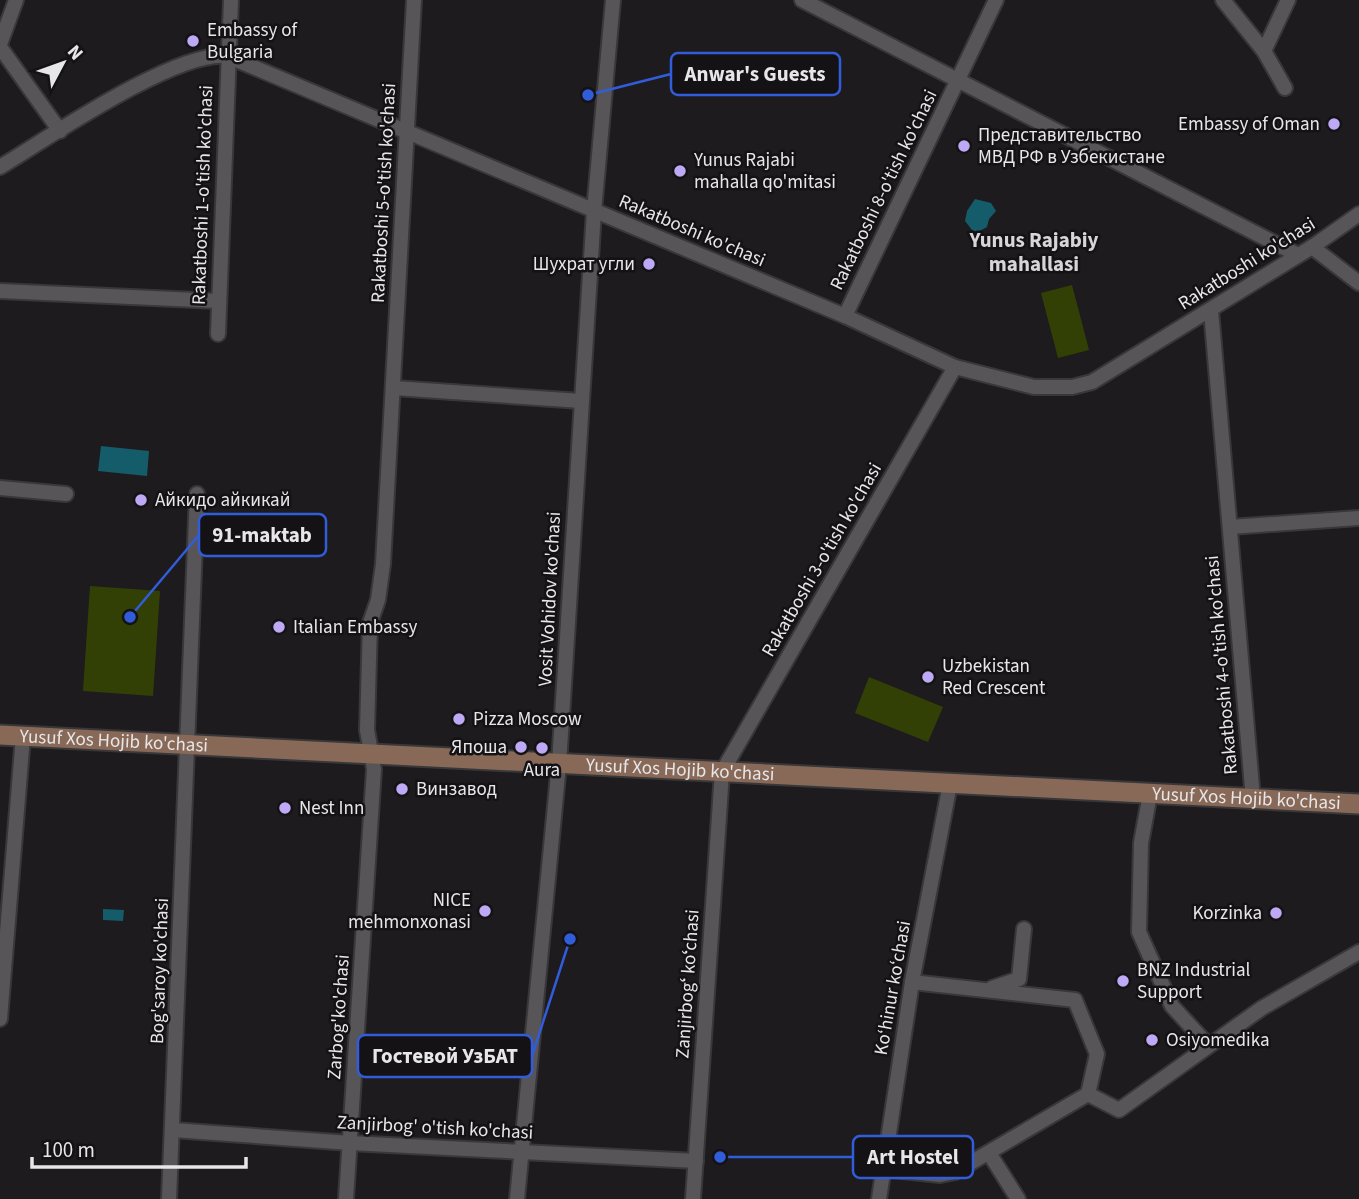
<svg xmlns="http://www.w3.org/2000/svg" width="1359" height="1199" font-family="'Source Sans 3',sans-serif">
	<rect width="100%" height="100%" fill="#1d1b1d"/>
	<g fill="#324005">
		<path d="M1072 285 1089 350 1058 358 1041 293Z"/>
		<path d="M90 586 160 591 153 696 83 691Z"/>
		<path d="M869 677 943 707 928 742 855 713Z"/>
	</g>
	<g fill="#145c6a">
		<path d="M975 199 991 203 996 211 989 219 987 227 978 232 972 230 965 221 967 211Z"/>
		<path d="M101 446 149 451 147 476 98 471Z"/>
		<path d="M103 909 124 910 123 921 103 920Z"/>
	</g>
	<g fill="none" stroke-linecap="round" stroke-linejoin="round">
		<g stroke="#383739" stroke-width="18">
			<g id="street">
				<path d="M802 0 1298 255"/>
				<path d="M1223 0 1264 51"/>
				<path d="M0 44 16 0"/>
				<path d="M0 47 60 131"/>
				<path d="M1285 88 1264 51 1288 0"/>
				<path d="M0 167C48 138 176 50 227 56L845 316 955 367 1034 387H1072L1092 382 1312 247 1359 214"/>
				<path d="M1312 247 1359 283"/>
				<path d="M0 291 218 301"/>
				<path d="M1211 310 1253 799"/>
				<path d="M845 316 996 0"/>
				<path d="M218 334 231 0"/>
				<path d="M394 388 581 401"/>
				<path d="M0 488 66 494"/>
				<path d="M1230 527 1359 518"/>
				<path d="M1150 794 1141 843 1139 932 1172 1006 1207 1044"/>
				<path d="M912 982 1075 1000 1097 1054 1088 1094"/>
				<path d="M992 988 1019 979 1024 929"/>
				<path d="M0 1019 23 736"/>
				<path d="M173 1130 350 1143 696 1161"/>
				<path d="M989 1153 1018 1199"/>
				<path d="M884 1169 940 1175 955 1172 1088 1094 1119 1110 1262 1008 1359 952"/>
				<path d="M169 1199 197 494"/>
				<path d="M346 1199 374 769 367 730 370 623 378 600 383 564 414 0"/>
				<path d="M517 1199 559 764 594 211 613 0"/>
				<path d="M693 1199 722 772 955 367"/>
				<path d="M879 1199 912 982 950 784"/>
			</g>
		</g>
		<g stroke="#383739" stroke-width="23">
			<g id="secondary">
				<path id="s1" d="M0 735 1359 804"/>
			</g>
		</g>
		<use href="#street" stroke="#585558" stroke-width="14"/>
		<use href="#secondary" stroke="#886957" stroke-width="19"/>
	</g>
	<g fill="#bda9f5" stroke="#141214" stroke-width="2.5">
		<circle cx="193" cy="41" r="7"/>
		<circle cx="1334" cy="124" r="7"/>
		<circle cx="964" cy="146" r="7"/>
		<circle cx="680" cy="171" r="7"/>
		<circle cx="649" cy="264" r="7"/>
		<circle cx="141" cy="500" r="7"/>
		<circle cx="279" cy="627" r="7"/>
		<circle cx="928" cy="677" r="7"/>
		<circle cx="459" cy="719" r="7"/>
		<circle cx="521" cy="747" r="7"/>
		<circle cx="542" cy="748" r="7"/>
		<circle cx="402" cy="789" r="7"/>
		<circle cx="285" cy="808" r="7"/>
		<circle cx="485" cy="911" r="7"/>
		<circle cx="1276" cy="913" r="7"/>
		<circle cx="1123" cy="981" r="7"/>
		<circle cx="1152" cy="1040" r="7"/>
	</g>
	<g text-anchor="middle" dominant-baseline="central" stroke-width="5" stroke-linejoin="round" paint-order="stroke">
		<g font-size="19" fill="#e7e6e8" stroke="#141214" text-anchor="start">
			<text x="207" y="30">Embassy of<tspan x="207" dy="22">Bulgaria</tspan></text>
			<text x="1320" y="124" text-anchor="end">Embassy of Oman</text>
			<text x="978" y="135">Представительство<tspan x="978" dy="22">МВД РФ в Узбекистане</tspan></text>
			<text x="694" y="160">Yunus Rajabi<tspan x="694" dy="22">mahalla qo'mitasi</tspan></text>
			<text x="635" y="264" text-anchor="end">Шухрат угли</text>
			<text x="155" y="500">Айкидо айкикай</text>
			<text x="293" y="627">Italian Embassy</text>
			<text x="942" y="666">Uzbekistan<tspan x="942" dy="22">Red Crescent</tspan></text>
			<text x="473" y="719">Pizza Moscow</text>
			<text x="507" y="747" text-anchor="end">Япоша</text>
			<text x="542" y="770" text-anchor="middle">Aura</text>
			<text x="416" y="789">Винзавод</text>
			<text x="299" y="808">Nest Inn</text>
			<text x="471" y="900" text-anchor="end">NICE<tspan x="471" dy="22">mehmonxonasi</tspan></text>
			<text x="1262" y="913" text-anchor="end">Korzinka</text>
			<text x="1137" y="970">BNZ Industrial<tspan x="1137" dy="22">Support</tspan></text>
			<text x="1166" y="1040">Osiyomedika</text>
		</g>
		<g font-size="19" fill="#e7e6e8" stroke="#141214">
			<text transform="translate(884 190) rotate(-64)">Rakatboshi 8-o'tish ko'chasi</text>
			<text transform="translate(384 193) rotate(-87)">Rakatboshi 5-o'tish ko'chasi</text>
			<text transform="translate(203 195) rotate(-88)">Rakatboshi 1-o'tish ko'chasi</text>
			<text transform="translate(692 231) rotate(23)">Rakatboshi ko'chasi</text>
			<text transform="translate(1247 264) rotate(-32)">Rakatboshi ko'chasi</text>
			<text transform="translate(822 560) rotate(-60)">Rakatboshi 3-o'tish ko'chasi</text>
			<text transform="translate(550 599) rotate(-87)">Vosit Vohidov ko'chasi</text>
			<text transform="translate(1222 665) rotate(-95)">Rakatboshi 4-o'tish ko'chasi</text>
			<text stroke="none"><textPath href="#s1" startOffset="114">Yusuf Xos Hojib ko'chasi</textPath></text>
			<text stroke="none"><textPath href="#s1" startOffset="681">Yusuf Xos Hojib ko'chasi</textPath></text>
			<text stroke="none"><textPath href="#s1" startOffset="1248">Yusuf Xos Hojib ko'chasi</textPath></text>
			<text transform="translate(160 971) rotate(-88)">Bog'saroy ko'chasi</text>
			<text transform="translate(688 984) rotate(-86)">Zanjirbogʻ koʻchasi</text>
			<text transform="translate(893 988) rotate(-80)">Ko‘hinur ko‘chasi</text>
			<text transform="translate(339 1017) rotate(-86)">Zarbog'ko'chasi</text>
			<text transform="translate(435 1128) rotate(3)">Zanjirbog' o'tish ko'chasi</text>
		</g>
		<g font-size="21" font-weight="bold" fill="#d8d5d8" stroke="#141214">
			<text x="1034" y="240">Yunus Rajabiy<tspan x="1034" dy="24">mahallasi</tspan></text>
		</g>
	</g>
	<path fill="none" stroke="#315dda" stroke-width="2.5" d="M588 95L671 74M130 617L199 535M570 939L532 1056M720 1157L853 1157"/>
	<g fill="#315dda" stroke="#141214" stroke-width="2.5">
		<circle cx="588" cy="95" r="7"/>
		<circle cx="130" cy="617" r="7"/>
		<circle cx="570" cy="939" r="7"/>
		<circle cx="720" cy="1157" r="7"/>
	</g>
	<g fill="#141214" stroke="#315dda" stroke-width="2.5">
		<rect x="671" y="53" width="169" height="42" rx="7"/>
		<rect x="199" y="514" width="127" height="42" rx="7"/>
		<rect x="358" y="1035" width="174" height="42" rx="7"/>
		<rect x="853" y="1136" width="120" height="42" rx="7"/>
	</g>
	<g font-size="21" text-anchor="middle" font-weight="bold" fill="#e7e6e8">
		<text x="755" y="81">Anwar's Guests</text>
		<text x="262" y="542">91-maktab</text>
		<text x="445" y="1063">Гостевой УзБАТ</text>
		<text x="913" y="1164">Art Hostel</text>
	</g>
	<g transform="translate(63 63) rotate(49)" stroke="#141214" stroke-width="5" paint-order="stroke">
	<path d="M0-5L12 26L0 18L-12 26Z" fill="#e7e6e8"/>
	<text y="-10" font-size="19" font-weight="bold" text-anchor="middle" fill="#e7e6e8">N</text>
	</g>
	<path d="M32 1157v10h214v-10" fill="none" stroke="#e7e6e8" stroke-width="3.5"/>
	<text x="42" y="1157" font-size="21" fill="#e7e6e8" stroke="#141214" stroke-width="5" paint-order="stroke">100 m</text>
</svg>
